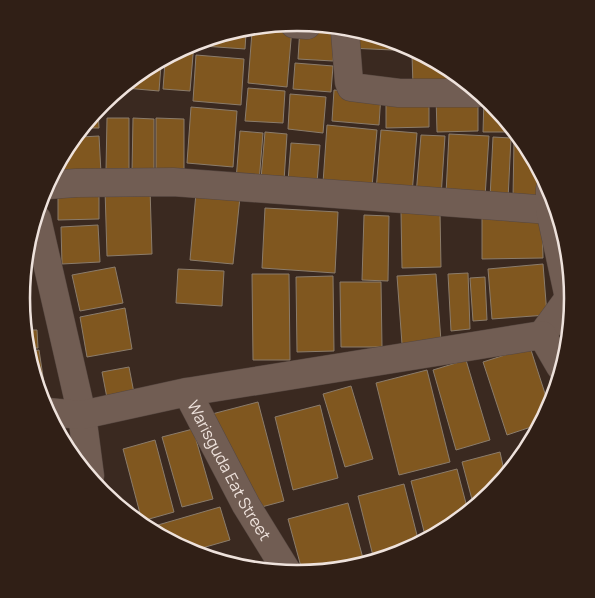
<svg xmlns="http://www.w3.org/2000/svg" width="595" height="598" font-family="Manrope,sans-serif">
	<rect width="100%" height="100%" fill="#3a2920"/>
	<g fill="#80571f" stroke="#8b7c6b">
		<path d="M277 27 292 28 287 87 248 83 252 32Z"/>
		<path d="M300 27 335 30 333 61 298 59Z"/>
		<path d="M246 33 245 49 203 46 204 41Z"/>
		<path d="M351 33 403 44 414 51 349 48Z"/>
		<path d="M194 43 190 91 163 89 165 62Z"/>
		<path d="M196 55 244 59 241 105 193 101Z"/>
		<path d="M412 55H419L465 85H413Z"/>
		<path d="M295 63 333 66 331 92 293 89Z"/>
		<path d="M161 65 159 91 125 88Z"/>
		<path d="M248 88 285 91 283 123 245 121Z"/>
		<path d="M334 90 381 94 379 125 332 121Z"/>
		<path d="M290 94 326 97 323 133 288 129Z"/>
		<path d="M478 95V131L437 132 436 96Z"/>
		<path d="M386 97H429V127L386 128Z"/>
		<path d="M484 98 493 104 512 132H483Z"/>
		<path d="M191 107 237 111 233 167 187 163Z"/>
		<path d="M98 110 99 128H86Z"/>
		<path d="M107 118H129V170H106Z"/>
		<path d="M133 118 154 119V172H132Z"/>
		<path d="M156 118 184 119V170H156Z"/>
		<path d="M327 125 377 130 372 187 323 183Z"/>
		<path d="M381 130 417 133 412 194 376 191Z"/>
		<path d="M240 131 263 133 259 182 236 180Z"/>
		<path d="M265 132 287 134 284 181 261 179Z"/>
		<path d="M449 134 489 136 485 197 446 194Z"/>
		<path d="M421 135 445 136 441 197 416 195Z"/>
		<path d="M99 136 101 173 54 175 80 137Z"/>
		<path d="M493 137 511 138 508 199 490 198Z"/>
		<path d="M514 140H517L539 173V197H513Z"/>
		<path d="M291 143 320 145 317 183 288 181Z"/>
		<path d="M150 188 152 254 107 256 105 189Z"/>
		<path d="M99 189V219L58 220V190Z"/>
		<path d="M196 193 240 197 233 264 190 260Z"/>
		<path d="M265 208 338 212 335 273 262 268Z"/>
		<path d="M401 212H440L441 267 402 268Z"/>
		<path d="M482 214H542L543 258 482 259Z"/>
		<path d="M364 215 389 216 388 281 362 280Z"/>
		<path d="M98 225 100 262 62 264 61 227Z"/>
		<path d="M543 264 547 315 492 319 488 269Z"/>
		<path d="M115 267 123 303 80 311 72 275Z"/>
		<path d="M178 269 224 271 222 306 176 303Z"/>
		<path d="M468 273 470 329 451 331 448 274Z"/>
		<path d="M252 274H289L290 360H253Z"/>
		<path d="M436 274 441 341 402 344 397 276Z"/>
		<path d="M333 276 334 351 297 352 296 277Z"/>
		<path d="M485 277 487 320 473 321 470 278Z"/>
		<path d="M340 282H381L382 347H341Z"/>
		<path d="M125 308 132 349 87 357 80 317Z"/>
		<path d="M28 330H37L38 348H31Z"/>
		<path d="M530 347 550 409 540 424 507 435 483 362Z"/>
		<path d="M39 350 45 390H39L32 351Z"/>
		<path d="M466 360 490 440 456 450 433 370Z"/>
		<path d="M129 367 134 393 107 398 102 372Z"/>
		<path d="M427 370 450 462 399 475 376 383Z"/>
		<path d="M351 386 373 459 345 467 323 394Z"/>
		<path d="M258 402 284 501 254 509 212 414Z"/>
		<path d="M320 405 338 478 293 490 275 417Z"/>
		<path d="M193 429 213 499 182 507 162 437Z"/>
		<path d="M155 440 174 512 142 521 123 449Z"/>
		<path d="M500 452 505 475 493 495 474 507 462 462Z"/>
		<path d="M457 469 468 511 426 539 411 481Z"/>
		<path d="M404 484 419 543 403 554 374 560 358 496Z"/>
		<path d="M348 503 364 562 346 566 345 563 303 574 288 519Z"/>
		<path d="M220 507 230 540 188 552 151 527Z"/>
	</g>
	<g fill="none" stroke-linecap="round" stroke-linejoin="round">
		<g stroke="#564740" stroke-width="29">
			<g id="minor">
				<path d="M294 24 307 25"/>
				<path d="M345 32 349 82 351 87 399 93H477"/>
				<path d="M48 185 76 183 173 182 550 210"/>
				<path d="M550 189V210L569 298"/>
				<path d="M37 219 82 415 90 476"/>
				<path d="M542 335 569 298 573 297"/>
				<path id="s1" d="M187 392 246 505 288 573"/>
				<path d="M47 412 82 415 187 392 542 335 560 366"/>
			</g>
		</g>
		<use href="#minor" stroke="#715d53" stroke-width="28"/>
	</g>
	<g text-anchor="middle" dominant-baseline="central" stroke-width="4" stroke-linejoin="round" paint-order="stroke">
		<g font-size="16" fill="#eee2dc" stroke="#301f16">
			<text stroke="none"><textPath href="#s1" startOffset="89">Warisguda Eat Street</textPath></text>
		</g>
	</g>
	<path d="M0 0H595V598H0ZM30 298a267 267 0 1 1 534 0a267 267 0 1 1-534 0Z" fill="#301f16" fill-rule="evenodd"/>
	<path fill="none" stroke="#eee2dc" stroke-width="2.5" d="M30 298a267 267 0 1 1 534 0a267 267 0 1 1-534 0Z"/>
</svg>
